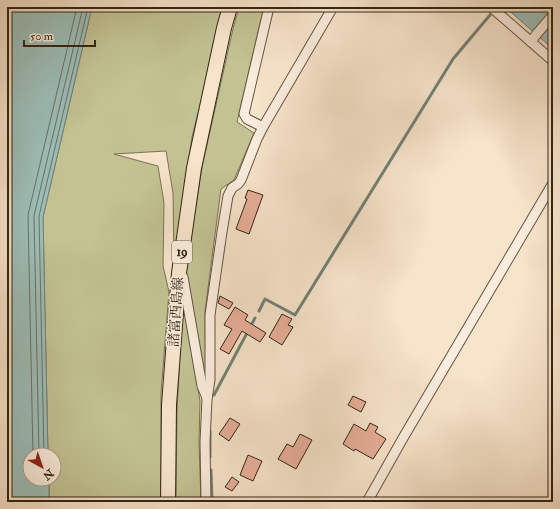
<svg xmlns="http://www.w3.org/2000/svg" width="560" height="509" font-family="'IM FELL Double Pica','Noto Serif JP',serif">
	<rect width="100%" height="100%" fill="#f7e4cb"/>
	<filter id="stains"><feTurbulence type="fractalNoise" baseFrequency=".005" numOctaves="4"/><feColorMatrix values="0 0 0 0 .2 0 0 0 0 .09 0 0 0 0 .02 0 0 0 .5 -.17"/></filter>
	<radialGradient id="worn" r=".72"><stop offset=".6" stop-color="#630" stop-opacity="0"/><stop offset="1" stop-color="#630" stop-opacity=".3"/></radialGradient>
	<g fill="#c2c293" stroke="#7a7453">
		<path d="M92 7H225L192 137 174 263 173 193 166 151 114 154 158 166 164 203 163 266 169 292 161 393V502H49V479H54V455H48L43 217Z"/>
		<path d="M239 7H264L237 122 254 133 234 180 221 189 205 311 206 383 186 270 202 167 233 29Z"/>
		<path d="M183 299 200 401 199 442 201 502H176L177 410Z"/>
	</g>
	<g fill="#9dbeb8" stroke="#738176">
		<path d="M7 7H92L43 217 48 455H30V479H49V502H7Z"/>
		<path d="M505 7H553V49Z"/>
	</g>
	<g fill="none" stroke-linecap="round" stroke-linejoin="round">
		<g stroke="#687266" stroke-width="1">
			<path d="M33 455 28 215 77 7"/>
			<path d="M39 455 34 216 83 7"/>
			<path d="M44 455 39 216 88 7"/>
		</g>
		<g stroke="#738176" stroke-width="3">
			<path d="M259 311 265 299 295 315 453 59 490 15"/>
			<path d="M214 395 255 318"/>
			<path d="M210 431V457"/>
			<path d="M211 470 212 502"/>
		</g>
	</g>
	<g fill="#e7ae99" stroke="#332513">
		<path d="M248 190 263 195 249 234 236 229 247 199 245 198Z"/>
		<path d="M220 296 233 303 229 309 218 303Z"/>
		<path d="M235 307 248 315 245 320 266 333 260 342 242 331 229 354 220 349 232 329 224 325Z"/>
		<path d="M282 314 292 319 288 325 293 327 282 345 269 337Z"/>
		<path d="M353 396 366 402 361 412 348 405Z"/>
		<path d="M230 418 240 424 229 441 219 434Z"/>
		<path d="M370 423 378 427 375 432 386 439 373 459 355 449 354 451 343 444 354 424 366 431Z"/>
		<path d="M300 434 312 440 296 469 278 459 287 444 293 447Z"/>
		<path d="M248 455 262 461 253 481 240 475Z"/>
		<path d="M232 477 239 482 232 491 225 487Z"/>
	</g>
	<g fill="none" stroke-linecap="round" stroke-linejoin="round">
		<g stroke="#645541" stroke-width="11">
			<g id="street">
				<path d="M491 7 553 61"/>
				<path d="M531 42 535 36 553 15"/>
				<path d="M263 127 247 119 244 114 269 7"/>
				<path d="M183 277 202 386 207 398"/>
				<path d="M206 502 205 442 207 399 210 380V315L222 232 228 196 232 188 238 184 241 180 257 139 263 127 333 7"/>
				<path d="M367 502 403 438 553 183"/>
			</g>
		</g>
		<g stroke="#332513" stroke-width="16">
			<path id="primary" d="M168 502 169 405 179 273 194 168 224 28 230 7"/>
		</g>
		<use href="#street" stroke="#faeddd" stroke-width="9"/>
		<use href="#primary" stroke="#f7e4cb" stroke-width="14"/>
	</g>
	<g text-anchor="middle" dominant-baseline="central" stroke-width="3" stroke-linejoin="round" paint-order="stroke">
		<rect fill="#faeddd" stroke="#6f6150" stroke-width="1" x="172" y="241" width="20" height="22" rx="3"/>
		<g font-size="13" font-weight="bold" fill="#332513">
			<text x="182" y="252">19</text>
		</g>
		<g font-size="14" fill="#332513" stroke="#faeddd">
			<text transform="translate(176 312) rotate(-86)">諸富西島線</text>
		</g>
	</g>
	<rect width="560" height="509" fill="none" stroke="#f7e4cb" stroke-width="24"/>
	<rect x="8" y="8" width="544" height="493" fill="none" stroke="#332513" stroke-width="2"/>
	<rect x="12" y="12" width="536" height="485" fill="none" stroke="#332513"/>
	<g transform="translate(42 467) rotate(140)"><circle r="19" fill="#faeddd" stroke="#aa9d8c"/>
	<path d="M0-3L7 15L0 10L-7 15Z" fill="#8f2418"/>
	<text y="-6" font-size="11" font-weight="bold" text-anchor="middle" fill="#332513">N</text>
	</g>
	<path d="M24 40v6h71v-6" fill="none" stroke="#332513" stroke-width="2"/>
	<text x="30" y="40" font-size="12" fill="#332513" stroke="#faeddd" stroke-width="3" paint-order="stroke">50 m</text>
	<rect width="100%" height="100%" filter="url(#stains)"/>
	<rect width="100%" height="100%" fill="url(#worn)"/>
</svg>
